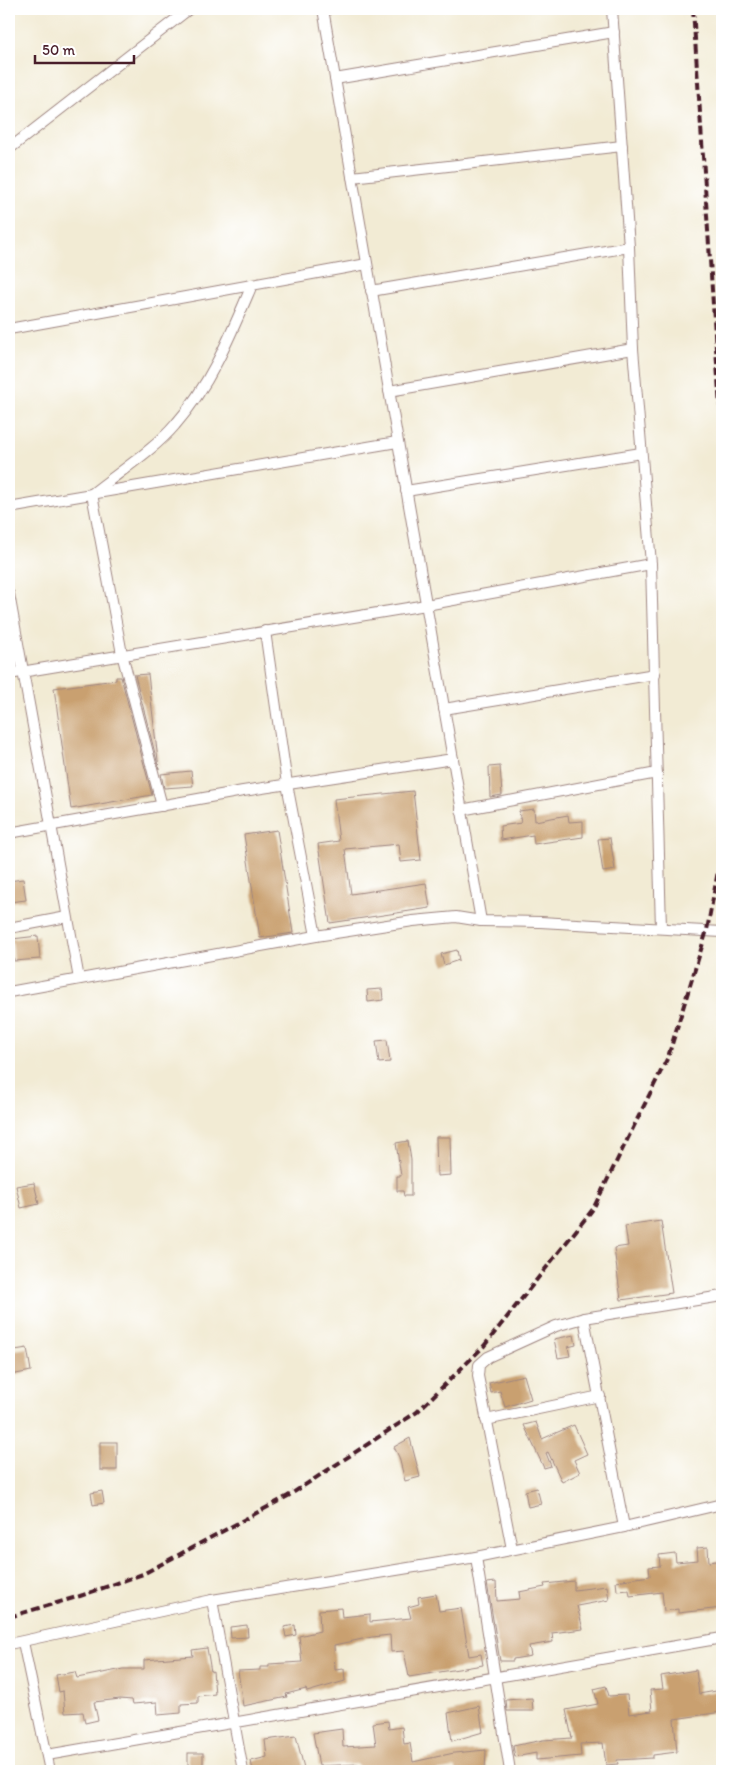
<svg xmlns="http://www.w3.org/2000/svg" width="731" height="1780" font-family="Itim,sans-serif">
	<rect width="100%" height="100%" fill="#fff"/>
	<filter id="ink" filterUnits="userSpaceOnUse"><feTurbulence type="fractalNoise" baseFrequency=".02" numOctaves="2"/><feDisplacementMap in="SourceGraphic" scale="10" xChannelSelector="R" yChannelSelector="G"/><feConvolveMatrix kernelMatrix="1 2 1 2 8 2 1 2 1" color-interpolation-filters="sRGB"/></filter>
	<filter id="wash" filterUnits="userSpaceOnUse"><feTurbulence type="fractalNoise" baseFrequency=".0096" numOctaves="4" result="noise"/><feDisplacementMap in="SourceGraphic" scale="20" xChannelSelector="R" yChannelSelector="G"/><feGaussianBlur stdDeviation="1.12" result="paint"/><feColorMatrix in="noise" values="0 0 0 0 0 0 0 0 0 0 0 0 0 0 0 0 0 1.4 0 .05"/><feComposite in="paint" operator="in"/></filter>
	<g filter="url(#wash)">
		<rect width="100%" height="100%" fill="#f2ebd4"/>
		<g id="blocks">
			<g fill="#c9a06f">
				<path d="M148 674 159 769 135 675Z"/>
				<path d="M116 677H121L152 795 71 809 54 688 116 680Z"/>
				<path d="M500 766 502 795 490 797 489 767Z"/>
				<path d="M191 771 193 786 164 788 161 774Z"/>
				<path d="M413 791 421 860 401 862 399 844 345 849 351 894 426 883 430 908 330 923 318 844 339 841 334 799Z"/>
				<path d="M534 809 535 821 568 815 569 822 583 821V837L534 844 533 835 501 840 500 826 521 823 519 811Z"/>
				<path d="M277 830 293 933 260 938 244 835Z"/>
				<path d="M610 838 615 870 603 872 598 839Z"/>
				<path d="M23 879 26 900 9 902V881Z"/>
				<path d="M38 936 40 959 14 961 12 939Z"/>
				<path d="M457 950 459 960 444 965 441 954Z"/>
				<path d="M382 989 383 1000 368 1002 367 990Z"/>
				<path d="M387 1040 390 1062 379 1063 376 1041Z"/>
				<path d="M436 1137H450L451 1175 437 1176Z"/>
				<path d="M408 1141 411 1160V1196H404L403 1191H397V1176H401L396 1143Z"/>
				<path d="M34 1183 39 1204 21 1208 16 1186Z"/>
				<path d="M661 1221 672 1293 621 1300 614 1248 628 1246 625 1226Z"/>
				<path d="M574 1335 576 1345 568 1347 570 1356 558 1358 554 1339Z"/>
				<path d="M27 1348 31 1371 11 1375 9 1351Z"/>
				<path d="M524 1375 531 1399 505 1407 500 1391 491 1393 489 1383Z"/>
				<path d="M536 1422 542 1439 574 1425 587 1454 574 1460 580 1473 562 1482 548 1452 546 1453 551 1466 544 1468 524 1425Z"/>
				<path d="M410 1438 420 1477 405 1481 399 1457 394 1447Z"/>
				<rect x="100" y="1442" width="17" height="28"/>
				<path d="M537 1488 541 1504 528 1507 525 1491Z"/>
				<path d="M102 1491 104 1503 93 1505 91 1493Z"/>
				<path d="M708 1547 709 1562 722 1560V1608L678 1613V1609L664 1611 662 1592 630 1596 629 1590 617 1591 616 1581 650 1576 649 1567 660 1566 659 1555 675 1553 676 1562 698 1560 697 1548Z"/>
				<path d="M574 1581V1590L607 1586 609 1600 577 1606 583 1629 552 1633 553 1642 529 1646 531 1656 513 1659V1661H500L487 1583 496 1582 497 1601 520 1599 519 1592 545 1587 544 1584Z"/>
				<path d="M436 1594 439 1611 461 1608 469 1656 481 1654 483 1665 409 1677 404 1651 391 1652 390 1635 372 1637 334 1645 335 1670 344 1669 345 1681 307 1692 306 1689 286 1694 287 1697 243 1706 238 1671 260 1670V1667H269V1664L302 1662 299 1636 320 1631 319 1610 341 1608 342 1617 370 1614V1622L411 1618 408 1607 419 1604 418 1597Z"/>
				<path d="M247 1625 248 1637 231 1638 230 1627Z"/>
				<path d="M295 1625 296 1635 286 1637 284 1627Z"/>
				<path d="M207 1648 211 1672 213 1671 215 1694 198 1696V1703L181 1704V1713L158 1715 157 1702 133 1704 132 1700 120 1699 94 1702 98 1720 85 1723 83 1712 65 1713 63 1691 59 1692 56 1675 75 1672 77 1678 123 1669H144V1660L193 1656 192 1650Z"/>
				<path d="M696 1670 699 1694 722 1690V1712L674 1719 677 1752 653 1755V1758L617 1760 618 1764 606 1765 603 1743 580 1744 581 1756 536 1760V1753L515 1757 513 1746 543 1740 572 1738 566 1710 598 1704 594 1689 606 1686 609 1696 627 1695 629 1714 652 1711 650 1690 663 1689 661 1676Z"/>
				<path d="M532 1698 533 1711H507L506 1700Z"/>
				<path d="M479 1706 483 1732 452 1741 448 1713Z"/>
				<path d="M388 1721 389 1729 402 1727 404 1744 410 1743 413 1762 454 1753 486 1750 485 1771H456V1768L435 1771H360L358 1764 319 1766 313 1733 342 1729 343 1747 376 1745 373 1723Z"/>
				<path d="M296 1736 304 1768 297 1769V1771H253L251 1761 267 1757 265 1740Z"/>
				<rect x="188" y="1753" width="15" height="16"/>
			</g>
		</g>
	</g>
	<g filter="url(#ink)">
		<use href="#blocks" fill-opacity="0" stroke="#9e8580" stroke-width="1"/>
		<g fill="none" stroke-linecap="round" stroke-linejoin="round">
			<g stroke="#9e8580" stroke-width="12">
				<g id="minor">
					<path d="M323 9 481 921"/>
					<path d="M612 9 629 247 633 349 651 564 661 928"/>
					<path d="M335 79 614 32"/>
					<path d="M9 149 189 9"/>
					<path d="M352 177 622 146"/>
					<path d="M371 291 629 247"/>
					<path d="M9 329 367 264"/>
					<path d="M389 391 633 349"/>
					<path d="M406 491 641 453"/>
					<path d="M93 493C118 473 155 449 175 425 211 384 231 334 252 285"/>
					<path d="M92 494 122 654 162 806"/>
					<path d="M9 508 397 442"/>
					<path d="M9 594 79 979"/>
					<path d="M265 631 287 784 316 936"/>
					<path d="M9 674 426 605 651 564"/>
					<path d="M444 709 655 674"/>
					<path d="M461 810 657 773"/>
					<path d="M9 833 243 791 453 759"/>
					<path d="M9 928 67 917"/>
					<path d="M9 992 316 936 413 921 456 917 481 921 540 922 722 932"/>
					<path d="M584 1318 624 1527"/>
					<path d="M486 1420 600 1396"/>
					<path d="M512 1549 478 1376 479 1365 488 1357 556 1326 584 1318 722 1296"/>
					<path d="M476 1557 510 1771"/>
					<path d="M212 1600 243 1771"/>
					<path d="M23 1642 50 1771"/>
					<path d="M9 1644 212 1600 476 1557 624 1527 722 1504"/>
					<path d="M47 1755 722 1638"/>
					<path d="M720 1771H722"/>
				</g>
			</g>
			<use href="#minor" stroke="#fff" stroke-width="10"/>
			<g stroke="#4a1f2b" stroke-width="4" stroke-dasharray="8 4" stroke-linecap="butt">
				<path d="M693 9 722 437"/>
				<path d="M9 1617 80 1596 143 1574 288 1496 417 1412 484 1346 593 1209 668 1057 707 930 722 850"/>
			</g>
		</g>
	</g>
	<rect width="731" height="1780" fill="none" stroke="#fff" stroke-width="30"/>
	<path d="M35 55v8h99v-8" fill="none" stroke="#4a1f2b" stroke-width="2.5"/>
	<text x="42" y="55" font-size="15" fill="#4a1f2b" stroke="#ffffff" stroke-width="4" paint-order="stroke">50 m</text>
</svg>
